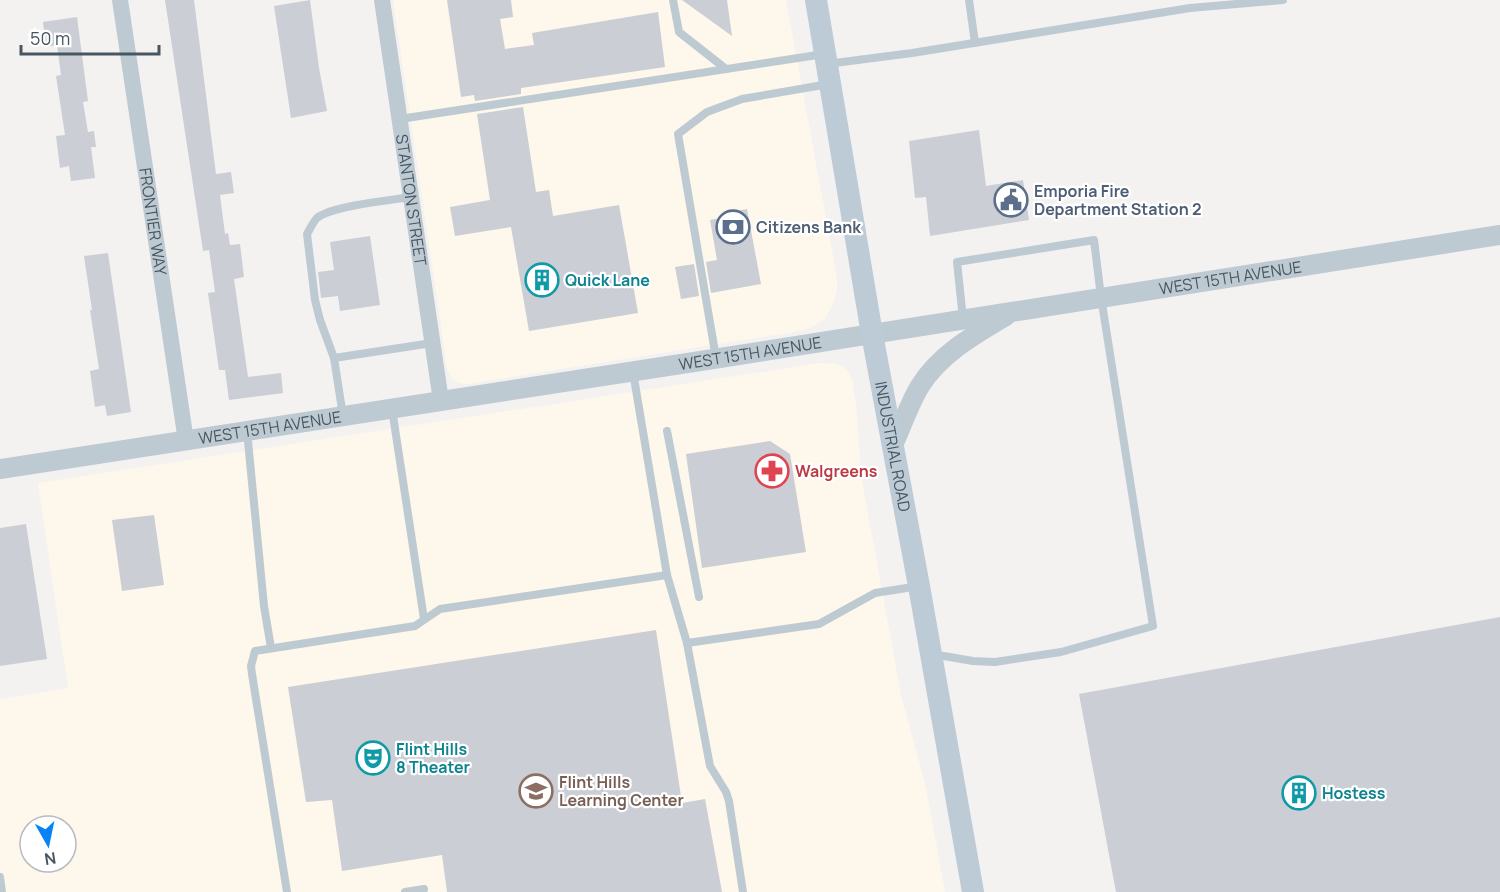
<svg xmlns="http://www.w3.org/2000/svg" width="1500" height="892" font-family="Manrope,sans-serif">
	<rect width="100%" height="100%" fill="#f4f1f1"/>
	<g fill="#fef7eb" fill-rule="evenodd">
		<path d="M393 0H786L837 278V291L835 298 832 306 825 319 810 328 800 331 467 384 459 383 453 380 447 369 446 360Z"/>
		<path d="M820 363 836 364 843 367 848 372 852 380 856 403 861 475 901 695 926 788 945 892H0V699L68 688 38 483ZM30 826H66V862H30Z"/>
	</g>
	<g fill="#cbced4">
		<path d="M165 0H194L216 174 231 172 234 193 220 195 225 234 228 233 230 245 240 244 244 277 234 279 248 377 281 373 283 393 229 400 225 370H219L208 293 215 292 209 250 203 251Z"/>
		<path d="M310 0 319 68 327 111 291 118 274 6Z"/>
		<path d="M447 0H511L513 17 500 19 505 49 534 45 532 33 658 12 665 67 521 88V94L475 101 474 95 461 97Z"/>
		<path d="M682 0H727L732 36Z"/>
		<path d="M77 17 88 101 83 102 88 132 94 131 96 147H91L95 178 71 181 69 166 60 168 56 136 65 135 56 76 61 75 57 45 46 47 43 22Z"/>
		<path d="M523 107 536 192 549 190 553 216 619 205 638 313 529 331 511 227 455 236 450 207 490 200 477 114Z"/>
		<path d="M979 130 986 186 1023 180 1029 220 930 236 926 197 915 198 909 141Z"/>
		<path d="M747 209 761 284 711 293 706 262 717 260 710 220 726 217 725 213Z"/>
		<path d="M370 236 380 305 340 311 338 296 321 298 318 272 334 270 330 242Z"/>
		<path d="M108 253 131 412 107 416 105 405 95 407 90 371 99 369 90 310H92L84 256Z"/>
		<path d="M694 264 699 296 681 299 675 267Z"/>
		<path d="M770 441 790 454 806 552 702 568 686 454Z"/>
		<path d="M154 515 164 585 122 591 112 520Z"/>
		<path d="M26 524 47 659 0 666V528Z"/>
		<path d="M1500 617V892H1116L1079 694Z"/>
		<path d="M656 630 682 803 705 799 722 892H447L442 855 342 871 332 800 306 802 288 687Z"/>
	</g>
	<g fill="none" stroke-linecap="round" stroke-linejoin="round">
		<g stroke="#becad2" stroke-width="8">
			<path d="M673 0 679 32 726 69"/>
			<path d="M969 0 975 43"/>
			<path d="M827 64 912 53 1190 8 1283 0"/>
			<path d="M400 119 824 54"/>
			<path d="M334 358 320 320 315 300 307 234C310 229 313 222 317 218 331 206 392 200 411 197"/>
			<path d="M716 358 678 134 707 112 742 99 829 84"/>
			<path d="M633 372 667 575 687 643 819 624 875 593 919 586"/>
			<path d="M392 409 424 619"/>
			<path d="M343 416 334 358 432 343"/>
			<path d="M247 431 264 606 271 648"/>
			<path d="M667 431 699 597"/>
			<path d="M687 643 710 766 726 792 729 801 743 892"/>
			<path d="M932 654 973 661 995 662 1061 652 1153 626 1101 297 1094 240 957 262 963 319"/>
			<path d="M0 877 2 892"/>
			<path d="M287 892 252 674 251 666 255 651 415 626 440 609 667 575"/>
			<path d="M405 892 424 889"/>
		</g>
		<g stroke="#becad2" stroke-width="16">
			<path id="s1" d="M120 0 186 441"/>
			<path id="s2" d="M382 0 441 401"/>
		</g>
		<g stroke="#becad2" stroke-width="20">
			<path d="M893 445C901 428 910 402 920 386 940 354 974 335 1006 316"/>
			<path id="s3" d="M0 469 707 360 1500 235"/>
		</g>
		<path stroke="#bdcbd6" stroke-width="22" id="s4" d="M816 0 872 334 919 586 973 892"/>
	</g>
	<defs>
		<g id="civic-ring" transform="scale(1.725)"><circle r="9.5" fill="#fff" stroke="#5c6f8a" stroke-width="1.5"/><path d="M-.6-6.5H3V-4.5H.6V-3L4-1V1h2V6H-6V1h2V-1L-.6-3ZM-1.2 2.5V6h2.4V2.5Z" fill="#5c6f8a"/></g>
		<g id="bank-ring" transform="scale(1.725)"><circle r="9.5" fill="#fff" stroke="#5c6f8a" stroke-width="1.5"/><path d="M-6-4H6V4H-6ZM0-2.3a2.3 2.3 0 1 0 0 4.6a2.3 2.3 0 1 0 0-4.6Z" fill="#5c6f8a"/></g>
		<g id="building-ring" transform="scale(1.725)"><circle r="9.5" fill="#fff" stroke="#0f9aa8" stroke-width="1.5"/><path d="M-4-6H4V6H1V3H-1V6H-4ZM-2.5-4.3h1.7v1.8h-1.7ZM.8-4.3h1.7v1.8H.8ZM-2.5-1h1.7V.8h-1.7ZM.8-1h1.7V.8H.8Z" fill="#0f9aa8"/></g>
		<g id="pharmacy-ring" transform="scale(1.725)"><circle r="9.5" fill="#fff" stroke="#e0444e" stroke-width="1.5"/><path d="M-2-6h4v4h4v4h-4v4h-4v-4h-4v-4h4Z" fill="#e0444e"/></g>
		<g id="theatre-ring" transform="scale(1.725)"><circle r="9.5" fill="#fff" stroke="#0f9aa8" stroke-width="1.5"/><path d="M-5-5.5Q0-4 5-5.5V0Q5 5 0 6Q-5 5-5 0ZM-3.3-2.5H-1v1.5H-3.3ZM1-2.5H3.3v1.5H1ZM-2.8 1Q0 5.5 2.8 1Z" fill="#0f9aa8"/></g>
		<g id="school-ring" transform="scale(1.725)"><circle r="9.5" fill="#fff" stroke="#8d6e63" stroke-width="1.5"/><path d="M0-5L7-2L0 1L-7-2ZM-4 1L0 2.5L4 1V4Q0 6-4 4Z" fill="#8d6e63"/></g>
	</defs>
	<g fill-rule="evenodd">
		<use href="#civic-ring" x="1011" y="200"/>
		<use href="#bank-ring" x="733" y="227"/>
		<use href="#building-ring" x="542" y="280"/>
		<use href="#pharmacy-ring" x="772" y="471"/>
		<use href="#theatre-ring" x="373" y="758"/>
		<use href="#school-ring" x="536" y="791"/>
		<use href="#building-ring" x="1299" y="793"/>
	</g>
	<g text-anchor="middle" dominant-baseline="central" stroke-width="4.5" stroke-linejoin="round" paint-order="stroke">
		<g font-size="16" font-weight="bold" fill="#4e5e75" stroke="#fff" text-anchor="start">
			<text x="1034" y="191">Emporia Fire<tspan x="1034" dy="18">Department Station 2</tspan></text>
			<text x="756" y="227">Citizens Bank</text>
		</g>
		<g font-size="16" fill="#475661" stroke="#fff">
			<text stroke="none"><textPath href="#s2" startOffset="202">STANTON STREET</textPath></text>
			<text stroke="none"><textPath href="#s1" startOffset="224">FRONTIER WAY</textPath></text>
			<text stroke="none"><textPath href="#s3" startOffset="1245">WEST 15TH AVENUE</textPath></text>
			<text stroke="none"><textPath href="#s3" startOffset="759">WEST 15TH AVENUE</textPath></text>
			<text stroke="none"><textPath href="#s3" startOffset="273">WEST 15TH AVENUE</textPath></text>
			<text stroke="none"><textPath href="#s4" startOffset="453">INDUSTRIAL ROAD</textPath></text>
		</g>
		<g font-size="16" font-weight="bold" fill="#0d838f" stroke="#fff" text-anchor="start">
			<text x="565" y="280">Quick Lane</text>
			<text x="396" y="749">Flint Hills<tspan x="396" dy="18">8 Theater</tspan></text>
			<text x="1322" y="793">Hostess</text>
		</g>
		<g font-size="16" font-weight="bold" fill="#be3a42" stroke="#fff" text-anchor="start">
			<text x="795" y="471">Walgreens</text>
		</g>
		<g font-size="16" font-weight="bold" fill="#785e54" stroke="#fff" text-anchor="start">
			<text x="559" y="782">Flint Hills<tspan x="559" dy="18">Learning Center</tspan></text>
		</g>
	</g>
	<g transform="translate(48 844) rotate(171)"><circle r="28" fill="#ffffff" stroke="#b5bbc0" stroke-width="1.5"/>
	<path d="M0-4.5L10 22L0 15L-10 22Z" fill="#0982f5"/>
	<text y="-9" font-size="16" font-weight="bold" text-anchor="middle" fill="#475661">N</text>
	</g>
	<path d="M21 45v9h138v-9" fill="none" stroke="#475661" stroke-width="3"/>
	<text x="30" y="45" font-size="18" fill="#475661" stroke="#ffffff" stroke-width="4.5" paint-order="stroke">50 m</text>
</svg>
